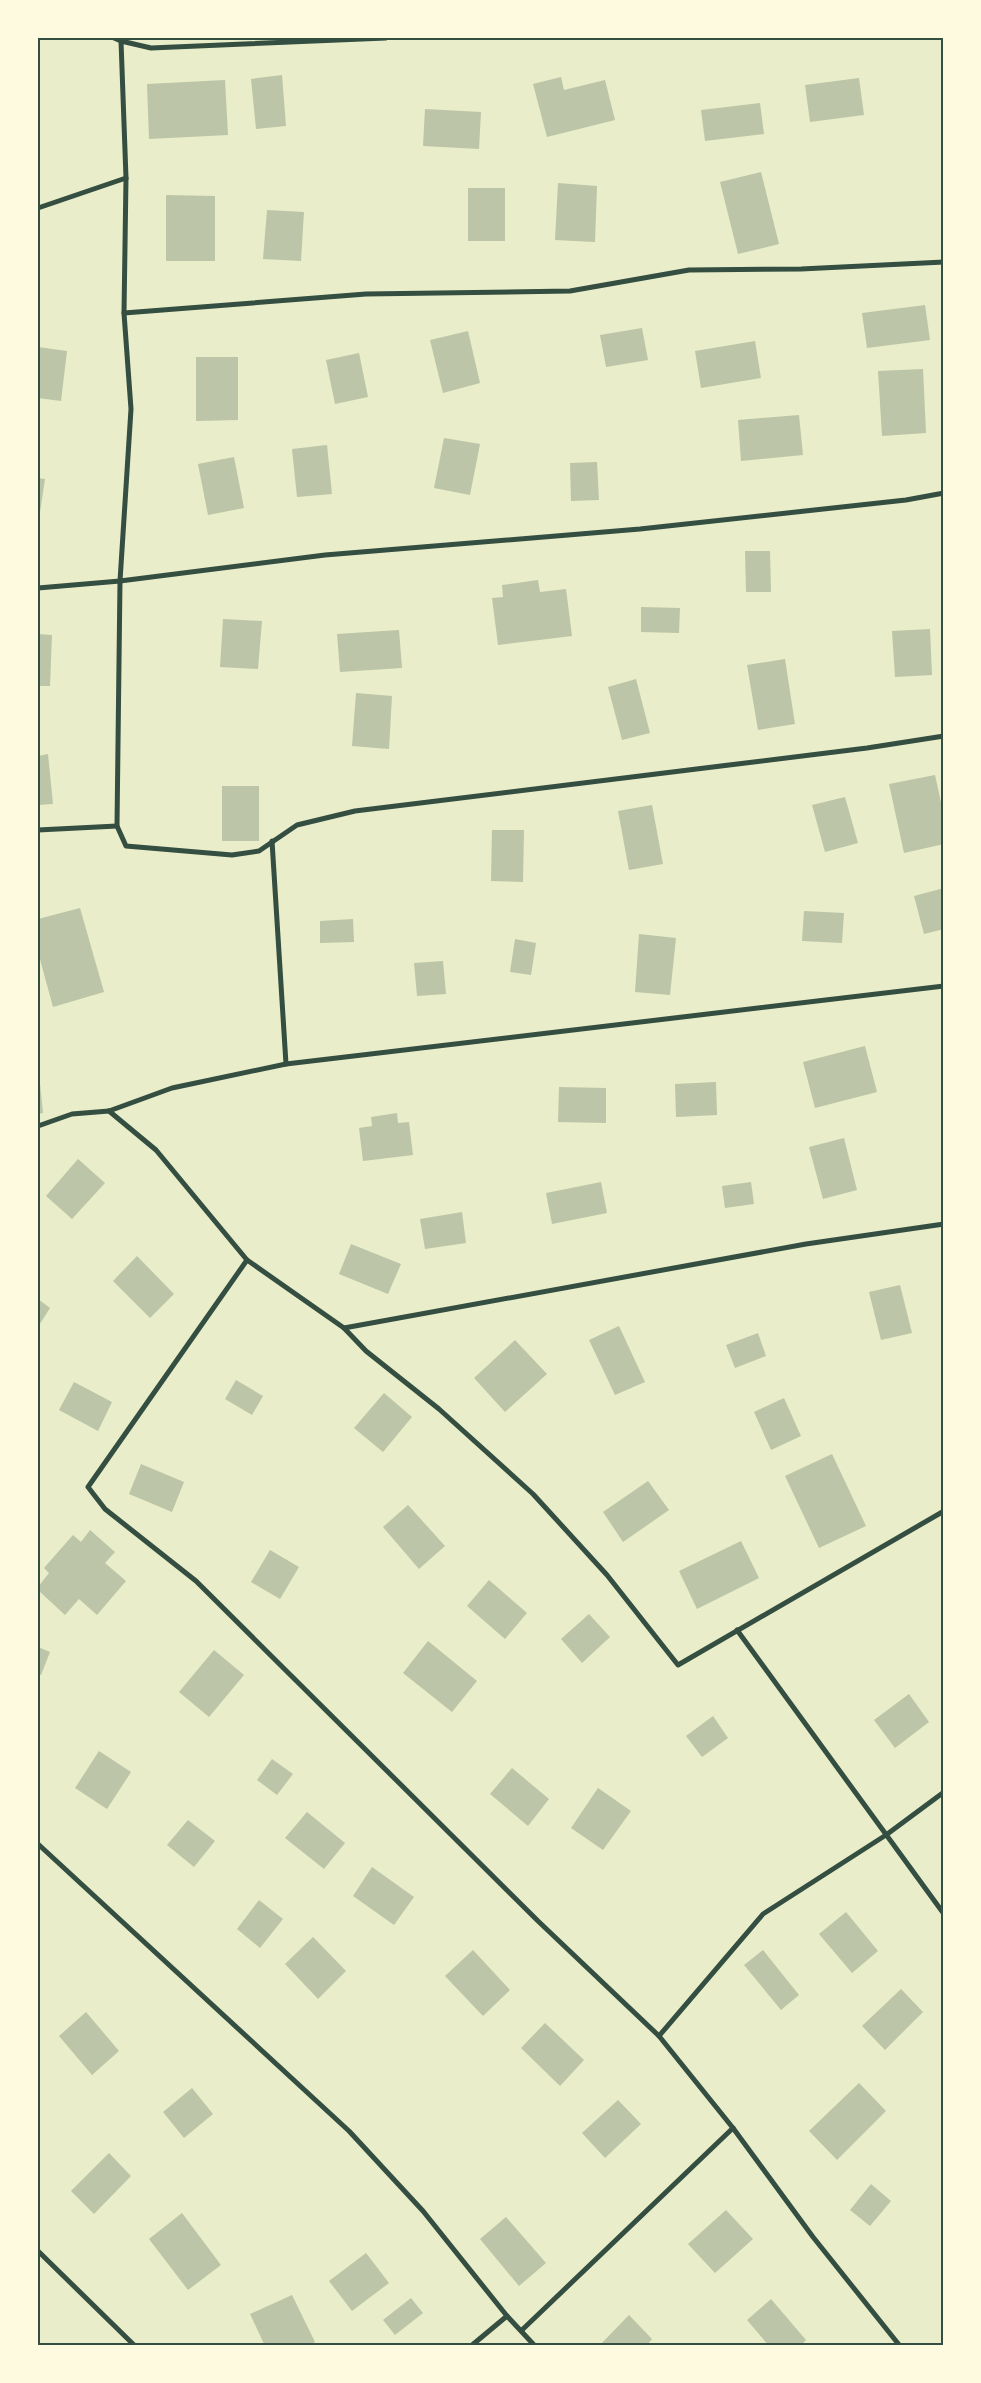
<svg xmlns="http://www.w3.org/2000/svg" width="981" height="2383" font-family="Rubik,sans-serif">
	<rect width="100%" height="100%" fill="#e9edc9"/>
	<g fill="#bcc5a7">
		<path d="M282 75 286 126 256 129 251 79Z"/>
		<path d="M561 77 564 90 605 80 615 120 547 137 533 84Z"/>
		<path d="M859 78 864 115 810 122 805 85Z"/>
		<path d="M225 80 228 135 149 139 147 84Z"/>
		<path d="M760 103 764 134 705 141 701 110Z"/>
		<path d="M425 109 481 112 479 149 423 146Z"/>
		<path d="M761 172 779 244 738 254 720 182Z"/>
		<path d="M558 183 597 186 595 242 555 240Z"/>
		<rect x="468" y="188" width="37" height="53"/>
		<path d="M166 195 215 196V261H166Z"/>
		<path d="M267 210 304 212 301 261 263 259Z"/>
		<path d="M925 305 930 340 867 348 862 313Z"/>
		<path d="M642 328 648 360 606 367 600 335Z"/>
		<path d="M468 331 480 383 443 393 430 340Z"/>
		<path d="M755 341 761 378 701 388 695 351Z"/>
		<path d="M38 347 67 351 61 401 38 398Z"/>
		<path d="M359 353 368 397 335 404 326 360Z"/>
		<path d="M196 357H238V420L196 421Z"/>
		<path d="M923 369 926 433 882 436 878 371Z"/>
		<path d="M799 415 803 455 741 461 738 420Z"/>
		<path d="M444 438 480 444 470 495 434 488Z"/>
		<path d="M327 445 332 494 297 497 292 449Z"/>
		<path d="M234 457 244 508 208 515 198 464Z"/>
		<path d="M597 462 599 500 571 501 570 463Z"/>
		<path d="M38 478 45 479 39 519 38 518Z"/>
		<path d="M745 551H770L771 592H746Z"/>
		<path d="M538 580 540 592 566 589 572 636 498 645 492 598 503 597 502 585Z"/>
		<path d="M641 607 680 608 679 633 641 632Z"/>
		<path d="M223 619 262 621 258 669 220 667Z"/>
		<path d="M930 629 932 675 895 677 892 631Z"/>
		<path d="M399 630 402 668 340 672 337 634Z"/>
		<path d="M38 634 52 635 50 686H38Z"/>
		<path d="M785 659 795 724 758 730 747 665Z"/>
		<path d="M636 679 650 733 622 740 608 687Z"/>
		<path d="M356 693 392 696 389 749 352 746Z"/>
		<path d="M48 754 53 804 38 805V756Z"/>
		<path d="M935 775 944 816V844L904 853 889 784Z"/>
		<rect x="222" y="786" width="37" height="55"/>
		<path d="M845 797 858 843 825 852 812 805Z"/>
		<path d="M652 805 663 864 629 870 618 811Z"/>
		<path d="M492 830H524L523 882 491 881Z"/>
		<path d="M944 888V929L924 934 914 896Z"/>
		<path d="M80 908 104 992 53 1007 38 952V919Z"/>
		<path d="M804 911 844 913 842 943 802 941Z"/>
		<path d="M353 919 354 942 320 943V921Z"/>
		<path d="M639 934 676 938 670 995 635 992Z"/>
		<path d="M515 939 536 943 531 975 510 972Z"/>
		<path d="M443 961 446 994 417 996 414 963Z"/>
		<path d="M865 1046 877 1092 815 1108 803 1062Z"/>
		<path d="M38 1064 43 1113 38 1114Z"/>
		<path d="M716 1082 717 1115 676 1117 675 1084Z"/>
		<path d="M559 1087 606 1088V1123L558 1122Z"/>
		<path d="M397 1113 398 1123 409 1122 413 1155 363 1161 359 1128 372 1126 371 1117Z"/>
		<path d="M844 1138 857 1190 823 1199 809 1147Z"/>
		<path d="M78 1159 105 1183 72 1219 46 1196Z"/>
		<path d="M601 1182 607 1213 552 1224 546 1193Z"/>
		<path d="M751 1182 754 1204 725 1208 722 1186Z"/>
		<path d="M462 1212 466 1243 425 1249 420 1219Z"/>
		<path d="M351 1244 401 1264 388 1294 339 1274Z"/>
		<path d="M137 1256 174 1294 150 1318 113 1281Z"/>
		<path d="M900 1285 912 1333 881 1340 869 1292Z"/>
		<path d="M38 1299 50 1308 38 1327Z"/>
		<path d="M619 1326 645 1382 615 1395 589 1340Z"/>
		<path d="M758 1333 766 1356 735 1368 726 1345Z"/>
		<path d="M515 1340 547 1374 505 1412 474 1378Z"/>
		<path d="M236 1380 263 1396 252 1415 225 1399Z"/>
		<path d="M74 1382 112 1402 98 1431 59 1410Z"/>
		<path d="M384 1393 412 1417 383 1452 354 1428Z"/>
		<path d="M784 1398 801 1436 771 1450 754 1412Z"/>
		<path d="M832 1454 866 1526 819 1548 785 1476Z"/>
		<path d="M141 1464 184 1482 172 1512 129 1494Z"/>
		<path d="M648 1481 669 1510 623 1542 603 1512Z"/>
		<path d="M408 1505 445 1546 419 1569 383 1527Z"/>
		<path d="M90 1530 115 1552 105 1563 126 1581 97 1615 79 1599 65 1615 38 1590V1587L49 1573 44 1568 73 1535 81 1542Z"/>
		<path d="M741 1541 759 1578 697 1609 679 1571Z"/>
		<path d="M270 1550 299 1567 280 1599 251 1582Z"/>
		<path d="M489 1580 527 1613 505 1639 467 1606Z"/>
		<path d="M589 1614 610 1637 582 1663 561 1639Z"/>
		<path d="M428 1641 477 1681 452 1712 403 1673Z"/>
		<path d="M38 1647 50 1652 41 1675 38 1674Z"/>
		<path d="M214 1650 244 1675 209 1717 179 1692Z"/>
		<path d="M909 1694 929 1722 895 1748 874 1720Z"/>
		<path d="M713 1716 728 1738 702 1757 686 1736Z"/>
		<path d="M99 1751 131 1772 107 1809 75 1788Z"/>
		<path d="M272 1759 293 1774 277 1795 257 1780Z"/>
		<path d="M512 1768 549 1799 528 1826 490 1794Z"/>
		<path d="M598 1788 631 1811 603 1850 571 1828Z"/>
		<path d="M307 1812 345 1843 324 1869 285 1838Z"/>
		<path d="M188 1820 215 1841 194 1867 167 1845Z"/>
		<path d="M372 1867 414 1897 394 1925 353 1896Z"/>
		<path d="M259 1900 283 1919 260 1948 237 1929Z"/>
		<path d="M846 1912 878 1951 852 1973 819 1934Z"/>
		<path d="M313 1937 346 1971 318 1999 285 1964Z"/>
		<path d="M473 1950 510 1990 483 2016 445 1976Z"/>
		<path d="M763 1950 799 1995 781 2010 744 1965Z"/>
		<path d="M901 1989 923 2012 885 2050 862 2026Z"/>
		<path d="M86 2012 119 2051 92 2075 59 2036Z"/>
		<path d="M545 2023 584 2060 560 2086 521 2048Z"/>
		<path d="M859 2083 886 2111 837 2160 809 2131Z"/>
		<path d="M192 2088 213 2114 184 2138 163 2112Z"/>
		<path d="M618 2100 641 2124 605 2158 582 2133Z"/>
		<path d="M109 2153 131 2176 94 2214 71 2191Z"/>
		<path d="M871 2184 891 2201 870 2226 850 2210Z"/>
		<path d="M726 2210 753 2239 715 2273 688 2244Z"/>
		<path d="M182 2213 221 2265 188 2290 149 2239Z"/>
		<path d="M506 2217 546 2263 519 2286 480 2239Z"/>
		<path d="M366 2253 389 2283 352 2311 329 2281Z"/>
		<path d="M292 2295 315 2342 308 2346H265L250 2314Z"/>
		<path d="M411 2298 423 2313 395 2335 383 2320Z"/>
		<path d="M771 2299 806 2340 800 2346H769L747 2320Z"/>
		<path d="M629 2315 652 2339 646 2346H599Z"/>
	</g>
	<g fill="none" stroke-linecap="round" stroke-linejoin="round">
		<g stroke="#344e41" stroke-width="5">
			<path d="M114 38 121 41 151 48 386 38"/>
			<path d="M121 41 126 178 124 313 131 409 120 581 117 826 126 846 232 855 259 851 297 825 355 811 867 748 944 736"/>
			<path d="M38 208 126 178"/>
			<path d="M124 313 366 294 570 291 689 270 801 269 944 262"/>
			<path d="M38 588 120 581 325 555 640 529 906 500 944 493"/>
			<path d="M38 830 117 826"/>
			<path d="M272 841 286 1064"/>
			<path d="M109 1111 156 1150 247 1260 344 1328 366 1351 439 1409 533 1494 607 1575 678 1665 944 1511"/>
			<path d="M38 1126 72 1114 109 1111 172 1088 286 1064 944 986"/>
			<path d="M247 1260 88 1487 105 1509 196 1581 538 1921 659 2036 733 2128 813 2237 900 2346"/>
			<path d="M344 1328 806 1244 944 1224"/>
			<path d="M737 1630 944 1914"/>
			<path d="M38 1844 349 2131 423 2211 507 2316 535 2346"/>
			<path d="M659 2036 763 1914 886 1835 944 1792"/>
			<path d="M38 2251 135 2346"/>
			<path d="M522 2330 733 2128"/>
			<path d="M471 2346 507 2316"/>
		</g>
	</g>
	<rect width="981" height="2383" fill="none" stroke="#fefae0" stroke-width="78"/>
	<rect x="39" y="39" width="903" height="2305" fill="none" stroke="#344e41" stroke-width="2"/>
</svg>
